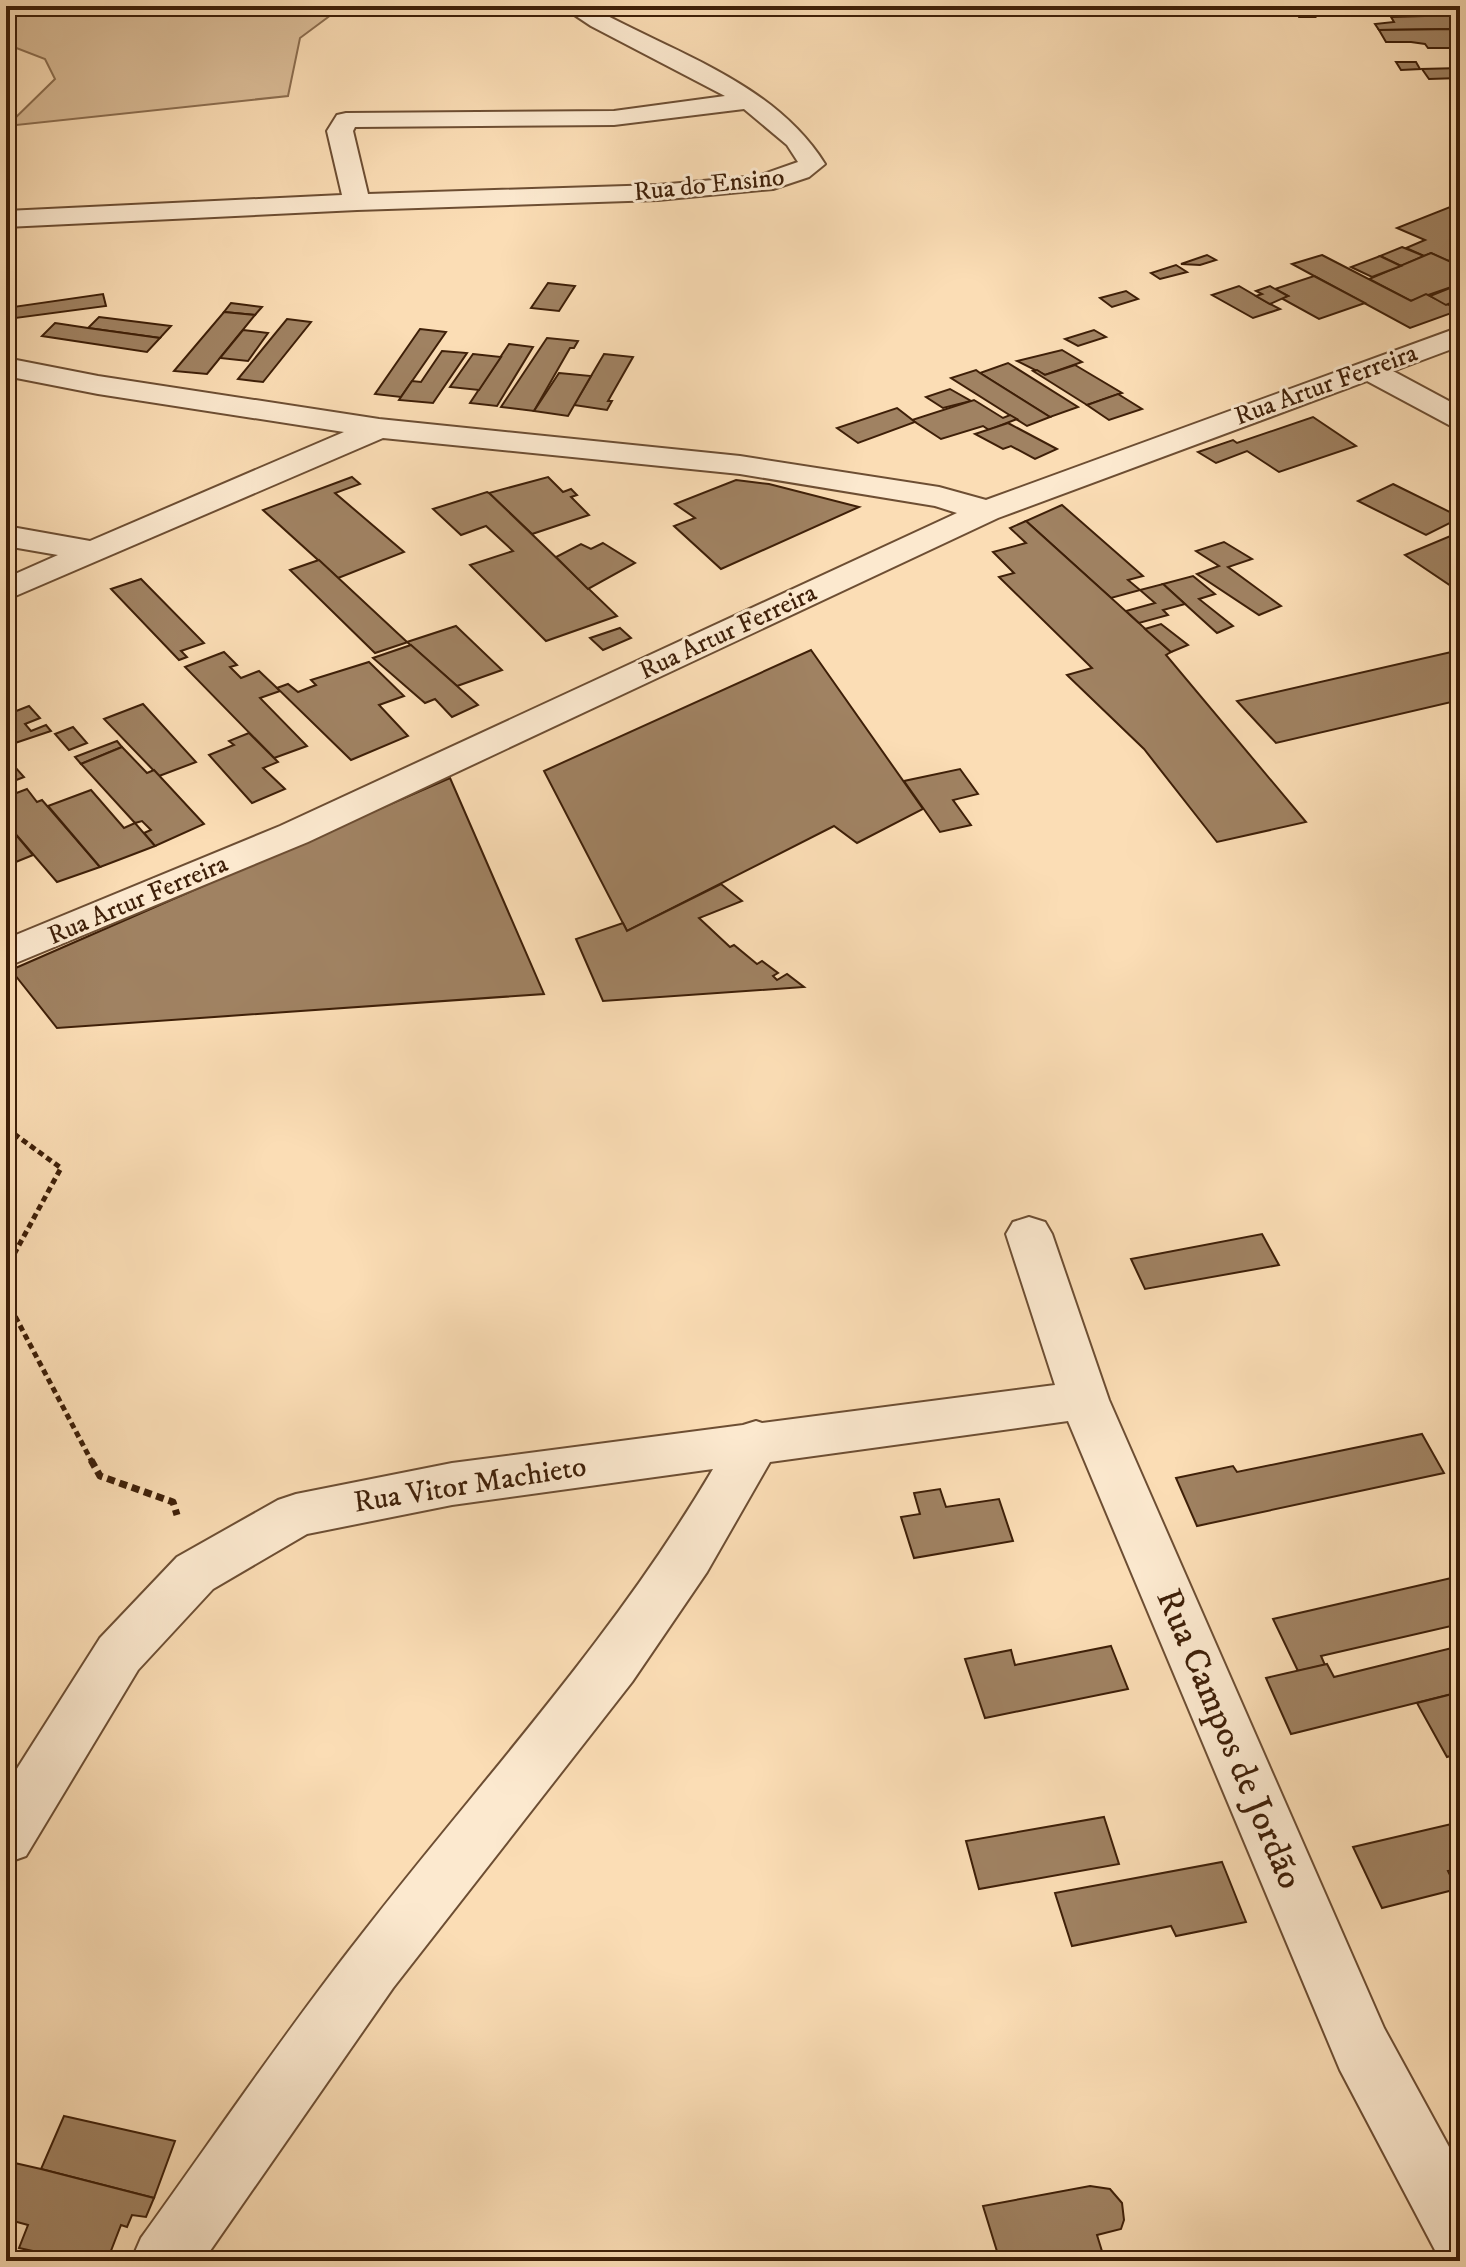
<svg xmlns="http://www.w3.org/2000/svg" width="1466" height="2267" font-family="'IM FELL DW Pica',serif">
	<rect width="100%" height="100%" fill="#fbddb5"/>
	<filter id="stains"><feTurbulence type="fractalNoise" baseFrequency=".0025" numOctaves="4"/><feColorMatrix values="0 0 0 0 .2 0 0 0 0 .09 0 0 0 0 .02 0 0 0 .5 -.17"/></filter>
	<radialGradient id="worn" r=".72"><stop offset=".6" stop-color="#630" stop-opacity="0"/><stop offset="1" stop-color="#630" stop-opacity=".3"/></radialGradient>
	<path fill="#dbbd98" stroke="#8c6e50" stroke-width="2" d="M6 6H343L300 38 288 96 7 126 55 79 45 59 6 44Z"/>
	<g fill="#a08262" stroke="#3e1f08" stroke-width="2">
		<path d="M1293 6H1328L1331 11H1319L1320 14H1313L1315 17H1299Z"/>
		<path d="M1458 15 1460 29 1379 30 1375 24 1394 22 1391 17Z"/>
		<path d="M1455 29 1460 44H1452L1454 48H1428L1425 44 1411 42H1386L1379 30Z"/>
		<path d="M1396 62H1416L1420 69 1401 70Z"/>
		<path d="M1460 68V78L1429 79 1422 69Z"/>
		<path d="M1450 207 1460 212V257L1448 261 1431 253 1424 256 1406 248 1425 240 1397 228Z"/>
		<path d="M1402 247 1424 256 1401 266 1380 256Z"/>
		<path d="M1431 253 1460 266V284L1411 301 1369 279Z"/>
		<path d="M1207 255 1216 260 1200 265 1181 264Z"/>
		<path d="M1322 255 1411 301 1426 294 1460 310 1410 328 1292 264Z"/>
		<path d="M1380 256 1401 266 1372 277 1351 267Z"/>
		<path d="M1176 265 1187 272 1160 279 1151 273Z"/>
		<path d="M1314 276 1365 303 1319 319 1281 298 1288 296 1275 289Z"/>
		<path d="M548 283 575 286 559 311 531 308Z"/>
		<path d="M1460 284V299L1446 305 1430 296Z"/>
		<path d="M1239 286 1270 304 1280 309 1253 318 1212 295Z"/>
		<path d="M1270 286 1275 289 1288 296 1270 304 1256 296 1262 294 1256 291Z"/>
		<path d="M1126 291 1138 299 1112 307 1100 298Z"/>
		<path d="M103 294 106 306 8 319 6 313V308Z"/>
		<path d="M231 303 262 307 255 315 224 312Z"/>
		<path d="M224 312 255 315 207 374 174 371Z"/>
		<path d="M99 317 171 326 160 338 88 328Z"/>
		<path d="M287 319 311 322 263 382 238 379Z"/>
		<path d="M55 323 88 328 160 338 147 352 42 336Z"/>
		<path d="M420 329 446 332 401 397 375 394Z"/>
		<path d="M243 330 268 333 248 361 220 358Z"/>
		<path d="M1094 330 1106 337 1078 346 1065 339Z"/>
		<path d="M547 338 578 341 574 348H570L534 411 501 407Z"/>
		<path d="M509 344 533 347 497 406 470 403Z"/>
		<path d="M1062 350 1082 362 1045 375 1017 361Z"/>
		<path d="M442 351 467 353 433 403 399 400 412 381 421 382Z"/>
		<path d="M473 354 501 357 479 390 450 387Z"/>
		<path d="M604 354 633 357 608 401H612L607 410 574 405Z"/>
		<path d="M1008 363 1078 407 1050 417 980 373Z"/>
		<path d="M1075 365 1122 393 1087 405 1033 371 1037 370 1045 375Z"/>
		<path d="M976 370 980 373 1050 417 1027 426 951 378Z"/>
		<path d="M559 373 591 376 568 416 534 411Z"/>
		<path d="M950 389 971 401 943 408 926 397Z"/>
		<path d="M1118 394 1142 409 1109 420 1087 405Z"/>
		<path d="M974 400 1003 418 1010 415 1017 419 989 430 983 426 941 439 912 420Z"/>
		<path d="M897 408 915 422 858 443 837 428Z"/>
		<path d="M1313 417 1356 446 1279 472 1247 451 1216 463 1198 452 1233 440 1237 443Z"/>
		<path d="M1008 423 1057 449 1035 459 1011 446 1003 449 975 434Z"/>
		<path d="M352 477 360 484 335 493 404 552 338 578 263 510Z"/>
		<path d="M548 477 563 492 571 489 577 495 571 497 589 515 532 534 489 493Z"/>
		<path d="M736 480 769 484 859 507 721 569 674 526 695 518 675 504Z"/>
		<path d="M1393 484 1460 517V518L1426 535 1358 501Z"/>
		<path d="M487 492 489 493 617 616 546 641 470 565 513 551 486 526 461 535 433 509Z"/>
		<path d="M1062 505 1143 576 1128 580 1140 590 1111 598 1026 521Z"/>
		<path d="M1026 521 1171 652 1166 655 1306 822 1217 842 1144 749 1067 675 1092 668 999 577 1014 573 993 552 1026 543 1010 528Z"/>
		<path d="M1460 532V592L1405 555Z"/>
		<path d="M1224 542 1252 559 1228 567 1281 606 1259 615 1197 574 1219 566 1196 551Z"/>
		<path d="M603 543 635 563 588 589 556 557 581 544 591 549Z"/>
		<path d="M319 560 407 642H408L375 653 290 570Z"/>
		<path d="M1193 576 1215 594 1199 599 1233 626 1217 633 1163 584Z"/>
		<path d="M141 579 204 643 181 651 187 657 179 660 111 589Z"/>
		<path d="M1163 584 1185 604 1163 610 1168 615 1139 623 1126 611 1155 603 1140 590Z"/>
		<path d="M1161 624 1188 645 1171 652 1145 629Z"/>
		<path d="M456 626 502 670 457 686 407 642Z"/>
		<path d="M620 628 631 638 603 650 590 638Z"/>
		<path d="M411 645 457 686 478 705 452 717 435 699 425 703 373 658Z"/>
		<path d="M811 650 923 809 857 843 834 826 627 931 544 771Z"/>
		<path d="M1460 650V700L1276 743 1237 701Z"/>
		<path d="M224 652 237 665 230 667 241 678 259 671 277 688 280 691 260 698 307 746 274 758 185 667Z"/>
		<path d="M369 662 404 696 379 705 408 736 351 760 277 688 288 684 298 692 316 685 311 680Z"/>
		<path d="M143 704 196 762 159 776 104 719Z"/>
		<path d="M29 706 40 718 25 724 31 731 46 725 51 731 6 746V715Z"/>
		<path d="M73 727 87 743 69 750 55 734Z"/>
		<path d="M249 733 278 762 263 768 285 789 252 803 209 755 234 745 229 741Z"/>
		<path d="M117 741 122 747 81 764 75 757Z"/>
		<path d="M122 747 147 773 154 770 204 824 155 846 144 833 151 830 142 821 135 823 81 764Z"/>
		<path d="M6 757 24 777 6 784Z"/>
		<path d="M960 769 978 794 953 800 971 825 940 832 904 781Z"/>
		<path d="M450 778 544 994 57 1028 11 970Z"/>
		<path d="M27 789 37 802 42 800 100 867 57 882 6 823V797Z"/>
		<path d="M91 790 124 828 135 823 155 846 100 867 48 806Z"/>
		<path d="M6 823 33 855 6 866Z"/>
		<path d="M721 884 742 901 699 918 730 947 734 945 757 964 762 961 778 973 773 976 777 980 787 974 804 987 603 1001 576 939 623 923 627 931Z"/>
		<path d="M1262 1234 1279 1265 1145 1289 1131 1259Z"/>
		<path d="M1422 1434 1444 1473 1197 1526 1176 1478 1233 1466 1237 1472Z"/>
		<path d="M940 1489 946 1507 999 1499 1013 1541 914 1558 901 1517 920 1514 914 1493Z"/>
		<path d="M1460 1576V1624L1321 1656 1325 1665 1298 1671 1273 1619Z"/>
		<path d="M1111 1646 1128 1689 985 1718 965 1659 1011 1650 1015 1665Z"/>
		<path d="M1460 1646V1692L1291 1734 1266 1678 1327 1664 1334 1677Z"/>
		<path d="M1460 1692V1753L1447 1757 1417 1703Z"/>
		<path d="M1104 1817 1119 1864 979 1889 966 1841Z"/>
		<path d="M1460 1822V1869L1448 1871 1457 1889 1382 1908 1353 1847Z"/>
		<path d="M1222 1862 1246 1922 1176 1936 1171 1926 1072 1946 1055 1893Z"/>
		<path d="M64 2116 175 2141 154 2198 41 2169Z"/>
		<path d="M6 2161 41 2169 154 2198 146 2217 132 2215 127 2227 121 2225 107 2261H79L19 2248 28 2225 6 2219Z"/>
		<path d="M1090 2186 1110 2189 1122 2203 1124 2220 1121 2229 1097 2235 1105 2261H1000L983 2206Z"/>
	</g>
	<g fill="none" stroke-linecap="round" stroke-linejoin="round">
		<g stroke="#6d4e33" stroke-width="4">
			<g id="minor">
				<path d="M561 6H589C671 52 773 81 825 164L809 177 773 189 658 200 357 210 6 227V211L342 195 327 131 337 115 346 113 614 111 725 96 591 26ZM744 109 787 145 798 162 758 176 658 185 368 194 353 131 355 127 614 125Z"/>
				<path d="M1460 327V346L1393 371 1460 407V428L1449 425 1367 381 998 518 308 842 6 967V939L280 826 957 513 935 506 740 474 383 438 6 600V578L58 555 6 546V526L90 541 344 432 98 394 6 376V358L98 376 379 419 740 456 939 487 986 500Z"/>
				<path d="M1029 1217 1045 1222 1052 1234 1109 1400 1384 2028 1460 2167V2261L1437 2254 1340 2070 1068 1421 770 1462 707 1572 632 1682 393 1988 203 2261H131L141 2238C211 2141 278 2042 351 1948 474 1788 610 1644 713 1469L452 1505 307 1534 213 1589 138 1670 26 1856 6 1863V1786L100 1638 177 1557 278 1500 296 1494 452 1463 743 1425 756 1421 762 1423 1055 1385 1006 1234 1013 1222Z"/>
			</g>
		</g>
		<g stroke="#3e1f08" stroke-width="5" stroke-dasharray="6 4" stroke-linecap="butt">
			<path d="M6 1128 61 1168 6 1269"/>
			<path d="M6 1299 92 1462"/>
		</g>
		<path stroke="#3e1f08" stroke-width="7" stroke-dasharray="8 5" stroke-linecap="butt" d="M91 1460 100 1476 173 1502 177 1515"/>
		<use href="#minor" fill="#fce9cf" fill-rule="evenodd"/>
	</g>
	<g text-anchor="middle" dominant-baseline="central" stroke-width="6" stroke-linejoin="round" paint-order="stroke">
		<g font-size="26" fill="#3e1f08" stroke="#fce9cf">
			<text transform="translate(709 185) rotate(-6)">Rua do Ensino</text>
			<text transform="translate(1326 385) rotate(-20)">Rua Artur Ferreira</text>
			<text transform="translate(728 632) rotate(-25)">Rua Artur Ferreira</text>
			<text transform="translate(138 900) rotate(-23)">Rua Artur Ferreira</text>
		</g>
		<g font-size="30" fill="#3e1f08" stroke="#fce9cf">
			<text transform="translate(470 1485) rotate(-9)">Rua Vitor Machieto</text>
		</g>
		<g font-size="36" fill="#3e1f08" stroke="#fce9cf">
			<text transform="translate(1229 1739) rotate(67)">Rua Campos de Jordão</text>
		</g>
	</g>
	<rect width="1466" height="2267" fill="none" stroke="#fbddb5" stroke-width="32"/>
	<rect x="8" y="8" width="1450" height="2251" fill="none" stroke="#3e1f08" stroke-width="4"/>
	<rect x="16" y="16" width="1434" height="2235" fill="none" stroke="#3e1f08" stroke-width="2"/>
	<rect width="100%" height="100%" filter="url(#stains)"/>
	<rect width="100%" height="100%" fill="url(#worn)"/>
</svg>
